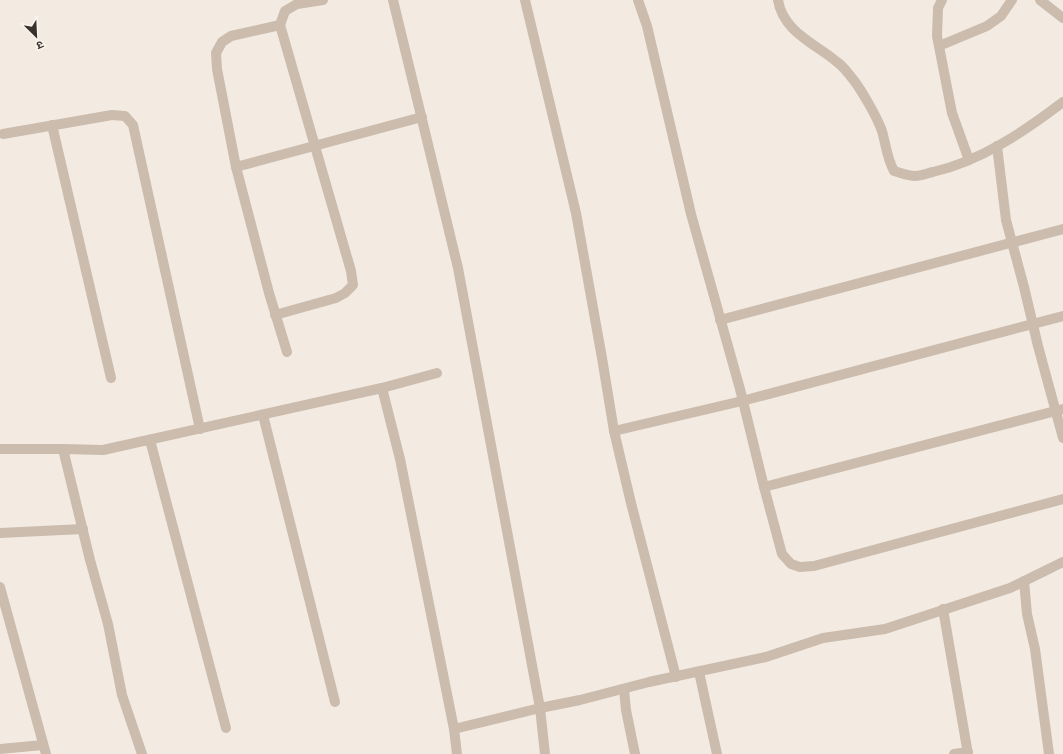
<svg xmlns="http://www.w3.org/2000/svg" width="1063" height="754" font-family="Inter,'Noto Sans Devanagari',sans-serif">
	<rect width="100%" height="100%" fill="#f3ebe2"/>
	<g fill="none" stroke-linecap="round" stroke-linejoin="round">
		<g stroke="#cbbcae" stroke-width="10">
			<path d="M393 0 458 268 540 708 454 729 457 754"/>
			<path d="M525 0 576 213 602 358 614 431 631 503 676 677"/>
			<path d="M638 0 647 26 691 214 740 389 764 487 782 554 791 564 800 567 814 566 1063 499"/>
			<path d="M778 0C783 32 816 44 837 62 843 66 847 72 852 78 861 89 877 117 882 131 886 145 887 159 894 171 901 173 909 176 915 176 921 176 928 173 933 172 981 161 1025 131 1063 102"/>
			<path d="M942 0 938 8 937 36 952 113 969 160"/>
			<path d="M1040 0 1063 18"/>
			<path d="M280 25 231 36 222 42 216 53 217 69 236 167 269 293 287 352"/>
			<path d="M939 46 987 26 1001 16 1012 0"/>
			<path d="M52 125 111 378"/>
			<path d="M3 134 112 115 125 116 133 125 200 429"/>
			<path d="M997 146 1006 220 1024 287 1038 346 1063 438"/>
			<path d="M236 167 422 117"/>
			<path d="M275 315 336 298 345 293 353 285 351 271 280 25 285 11 297 4 323 0"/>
			<path d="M720 320 1063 229"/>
			<path d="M382 388 400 459 454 729"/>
			<path d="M263 415 335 702"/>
			<path d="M614 431 742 401 1063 316"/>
			<path d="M150 440 226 728"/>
			<path d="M0 449H63L90 560 108 624 122 695 142 754"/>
			<path d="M63 449 103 450 382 388 437 373"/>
			<path d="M764 487 1063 409"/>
			<path d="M0 533 83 529"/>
			<path d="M1024 581 1027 614 1035 649 1049 754"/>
			<path d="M0 587 46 754"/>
			<path d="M943 609 968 754"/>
			<path d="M699 672 717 754"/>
			<path d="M624 689 626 710 635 754"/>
			<path d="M0 749 43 745"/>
			<path d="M545 754 540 708 580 700 649 682 766 657 823 638 885 629 1010 588 1063 562"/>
			<path d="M954 754 968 752"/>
		</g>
	</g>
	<g transform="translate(36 36) rotate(156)" stroke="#faf5ef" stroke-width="3" paint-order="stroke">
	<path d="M0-3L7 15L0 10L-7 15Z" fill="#3a312c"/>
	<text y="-6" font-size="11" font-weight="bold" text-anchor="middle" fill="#3a312c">उ</text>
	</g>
</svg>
